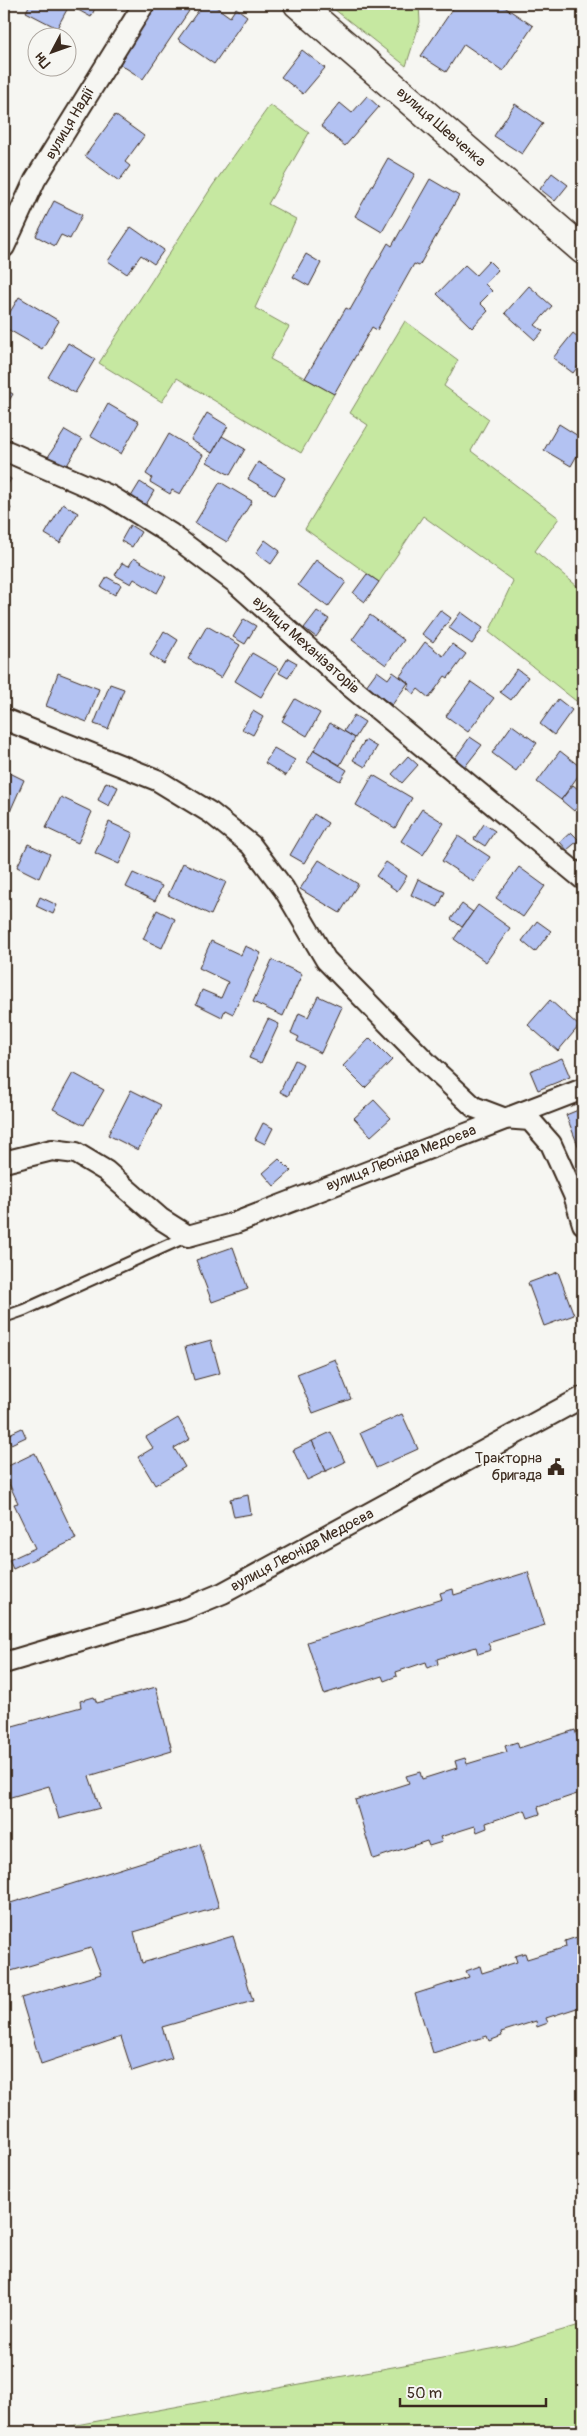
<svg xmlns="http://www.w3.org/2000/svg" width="587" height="2436" font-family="Pangolin,sans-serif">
	<rect width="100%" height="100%" fill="#f6f6f2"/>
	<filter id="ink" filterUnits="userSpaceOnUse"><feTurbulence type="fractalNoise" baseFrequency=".02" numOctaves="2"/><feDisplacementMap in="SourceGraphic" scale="10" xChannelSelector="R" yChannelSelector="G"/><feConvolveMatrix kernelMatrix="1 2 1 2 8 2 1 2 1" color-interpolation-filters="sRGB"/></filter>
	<g filter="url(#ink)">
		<g fill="#c6e8a1" stroke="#808960">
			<path d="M335 4H419L420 22 406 66 334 9Z"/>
			<path d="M270 105 309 133 268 204 296 219 255 308 289 327 270 359 334 394 301 453 177 378 162 402 99 363 213 185Z"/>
			<path d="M405 321 458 360 444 386 489 419 471 451 559 518 535 551 583 591V691L576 701 489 632 513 581 423 516 379 582 305 529 368 425 350 413Z"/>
			<path d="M583 2324V2432H38L513 2345Z"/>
		</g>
		<g fill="#b3c2f2" stroke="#3b2a1e">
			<path d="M30 4H70L57 28 26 12Z"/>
			<path d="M70 4H97L91 17 69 5Z"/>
			<path d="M157 4H178L189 11 143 79 118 63Z"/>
			<path d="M203 4H212L230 17 236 8 247 16 214 64 178 39Z"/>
			<path d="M456 4H500L533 26 503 71 464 44 446 72 421 56Z"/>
			<path d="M302 50 325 68 303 94 281 77Z"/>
			<path d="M367 96 379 107 345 146 321 126 340 103 352 113Z"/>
			<path d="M515 104 543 123 522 154 494 136Z"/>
			<path d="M115 115 144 136 125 162 130 166 119 181 85 156Z"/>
			<path d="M388 158 415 174 382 232 355 216Z"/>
			<path d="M552 173 568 185 555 201 540 189Z"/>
			<path d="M430 179 459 196 419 266 414 264 377 330 372 327 334 394 305 378 346 308 350 310 388 243 392 246Z"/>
			<path d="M54 201 82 215 70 239 61 235 55 246 36 236Z"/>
			<path d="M131 227 164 250 154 264 141 255 127 274 108 261Z"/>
			<path d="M306 254 321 263 309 286 293 277Z"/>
			<path d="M489 261 498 270 485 284 492 291 480 303 488 311 472 328 437 294 465 265 476 275Z"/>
			<path d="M529 286 552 306 535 325 543 331 535 340 505 313Z"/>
			<path d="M19 297 59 321 42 349 4 327V322Z"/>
			<path d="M573 333 583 341V360L573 373 553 358Z"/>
			<path d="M68 343 95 359 75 393 48 377Z"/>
			<path d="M4 389 13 394 4 409Z"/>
			<path d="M108 404 139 422 121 454 90 436Z"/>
			<path d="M207 413 228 426 212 453 191 440Z"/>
			<path d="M559 424 583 439V445L571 466 544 450Z"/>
			<path d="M65 430 82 440 66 467 48 457Z"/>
			<path d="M169 434 203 455 180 494 172 490 170 494 150 482 152 478 146 474Z"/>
			<path d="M222 436 245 449 230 475 207 462Z"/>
			<path d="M258 462 285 478 275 495 248 479Z"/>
			<path d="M4 475 11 479 4 491Z"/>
			<path d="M140 482 154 491 144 508 129 500Z"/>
			<path d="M220 482 252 501 227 542 195 523Z"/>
			<path d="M4 493 11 497 7 505 11 508 5 518Z"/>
			<path d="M63 504 78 513 60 543 45 534Z"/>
			<path d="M130 525 141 532 132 547 121 541Z"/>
			<path d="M265 540 280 551 271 564 256 553Z"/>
			<path d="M134 558 166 577 157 593 134 579 131 584 115 575 122 563 129 566Z"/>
			<path d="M316 560 346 582 328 607 298 585Z"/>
			<path d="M367 574 379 582 365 602 353 593Z"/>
			<path d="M107 577 121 585 115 595 101 587Z"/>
			<path d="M440 610 451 618 433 642 422 634Z"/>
			<path d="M317 611 329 619 316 637 304 628Z"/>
			<path d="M461 612 483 628 472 644 449 628Z"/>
			<path d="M370 615 404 640 386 665 352 640Z"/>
			<path d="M244 619 256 626 245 644 233 637Z"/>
			<path d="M207 626 240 645 221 678 188 659Z"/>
			<path d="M164 631 178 640 164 664 150 655Z"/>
			<path d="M425 642 443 656 452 644 466 654 448 678 445 676 429 698 418 689 414 694 407 688 410 684 400 676Z"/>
			<path d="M252 653 278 668 261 697 235 681Z"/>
			<path d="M288 658 297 663 288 678 279 673Z"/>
			<path d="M517 669 528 677 511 700 500 692Z"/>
			<path d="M377 671 388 679 393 672 408 683 392 705 366 686Z"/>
			<path d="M58 673 99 689 87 722 46 706Z"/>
			<path d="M471 682 494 698 468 732 446 716Z"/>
			<path d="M110 684 124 689 108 729 94 724Z"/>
			<path d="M295 699 320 713 307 736 282 721Z"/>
			<path d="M558 699 572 710 554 735 540 724Z"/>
			<path d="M253 711 263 717 253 735 242 729Z"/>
			<path d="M354 715 365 722 355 738 344 731Z"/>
			<path d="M330 723 355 738 340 765 314 750Z"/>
			<path d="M512 725 537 743 516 771 492 753Z"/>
			<path d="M470 737 482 745 464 768 453 761Z"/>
			<path d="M365 740 377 747 365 767 353 760Z"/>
			<path d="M274 748 295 760 286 776 265 763Z"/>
			<path d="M314 750 347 770 340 781 307 762Z"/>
			<path d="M560 751 583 769 561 800 537 782Z"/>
			<path d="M408 756 418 765 402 783 392 774Z"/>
			<path d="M4 770 24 780 8 816 4 815Z"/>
			<path d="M373 775 412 798 395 828 356 805Z"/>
			<path d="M106 782 118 787 109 806 98 800Z"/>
			<path d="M573 785 583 793V799L574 811 561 800Z"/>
			<path d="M61 797 92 812 78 843 46 828Z"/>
			<path d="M422 809 444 823 423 855 401 841Z"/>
			<path d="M314 814 328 823 304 863 290 855Z"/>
			<path d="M109 822 133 833 119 864 95 853Z"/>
			<path d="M484 824 495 831 485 846 474 839Z"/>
			<path d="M571 832 579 840 567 850 560 842Z"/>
			<path d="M458 836 490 857 474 882 442 861Z"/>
			<path d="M28 844 50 854 39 878 17 867Z"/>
			<path d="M319 860 358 884 340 913 300 889Z"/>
			<path d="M386 862 407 876 397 891 376 876Z"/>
			<path d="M183 863 226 882 211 915 168 895Z"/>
			<path d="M519 867 545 886 523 917 496 898Z"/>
			<path d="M133 873 162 886 155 901 126 887Z"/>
			<path d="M418 879 445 892 438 907 411 895Z"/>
			<path d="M40 897 57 905 53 914 36 906Z"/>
			<path d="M462 904 473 912 462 927 451 919Z"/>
			<path d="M478 905 510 928 486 962 454 939Z"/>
			<path d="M157 910 175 919 162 948 143 939Z"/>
			<path d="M537 921 551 931 535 952 522 941Z"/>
			<path d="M211 941 241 955 245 946 261 953 233 1014 225 1010 222 1017 196 1004 202 990 221 998 228 982 199 968Z"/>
			<path d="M272 960 302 974 283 1016 253 1002Z"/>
			<path d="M318 996 342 1007 321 1053 297 1041 299 1037 291 1033 299 1013 308 1017Z"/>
			<path d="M550 1000 579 1026 558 1051 528 1025Z"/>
			<path d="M268 1019 279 1024 261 1063 249 1058Z"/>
			<path d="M370 1038 392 1060 365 1088 343 1066Z"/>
			<path d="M562 1058 570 1077 538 1090 530 1071Z"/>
			<path d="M295 1060 303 1064 288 1096 280 1092Z"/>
			<path d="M73 1073 104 1090 84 1125 53 1109Z"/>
			<path d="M131 1090 161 1105 138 1150 108 1135Z"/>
			<path d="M374 1100 391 1118 371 1136 354 1118Z"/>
			<path d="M583 1108V1158L566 1115Z"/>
			<path d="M263 1123 273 1128 265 1144 255 1139Z"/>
			<path d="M279 1159 291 1171 274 1186 263 1173Z"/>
			<path d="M233 1247 248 1289 212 1302 196 1260Z"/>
			<path d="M558 1272 574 1315 544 1326 528 1283Z"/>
			<path d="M211 1340 220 1373 194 1380 185 1347Z"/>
			<path d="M335 1359 351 1399 313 1413 297 1374Z"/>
			<path d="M402 1414 418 1449 376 1468 360 1433Z"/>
			<path d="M178 1418 190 1439 174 1448 185 1467 155 1485 138 1457 153 1448 146 1437Z"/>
			<path d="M22 1428 26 1437 11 1444 7 1435Z"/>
			<path d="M331 1432 345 1462 326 1471 312 1441Z"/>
			<path d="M312 1441 326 1471 307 1480 293 1450Z"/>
			<path d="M35 1453 76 1539 13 1569 9 1560 35 1548 14 1504 18 1503 4 1473V1468Z"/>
			<path d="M248 1495 251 1514 234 1517 230 1499Z"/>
			<path d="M528 1572 545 1625 488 1643 491 1650 478 1654 476 1647 437 1659 438 1664 428 1668 426 1662 396 1672 397 1676 384 1681 382 1676 324 1694 307 1642 442 1599 440 1593 453 1589 454 1595Z"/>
			<path d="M156 1687 172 1751 89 1776 100 1808 59 1819 49 1786 4 1799V1723L7 1722 9 1727 81 1707 80 1701 94 1697 97 1703Z"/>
			<path d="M575 1730 583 1755V1792L538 1807 540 1814 528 1818 525 1810 486 1823 487 1828 477 1832 475 1826 440 1837 442 1842 429 1846 427 1841 373 1859 355 1800 409 1783 406 1776 420 1772 422 1779 457 1768 455 1761 465 1758 467 1764 507 1752 505 1746 517 1742 519 1748Z"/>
			<path d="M200 1844 219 1907 134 1932 142 1963 233 1936 253 2001 162 2027 172 2058 132 2071 121 2037 41 2064 21 1998 101 1974 91 1948 11 1971 4 1949V1905Z"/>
			<path d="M577 1937 579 1943 583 1941V2006L546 2018 548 2023 537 2027 536 2021 501 2032 502 2036 489 2041 487 2036 433 2053 415 1994 469 1977 466 1971 480 1966 482 1973 517 1962 515 1956 525 1953 527 1959 566 1947 565 1941Z"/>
		</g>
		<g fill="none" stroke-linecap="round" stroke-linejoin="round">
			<g stroke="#3b2a1e" stroke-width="14">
				<path id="service" d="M4 1317 24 1310 188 1236"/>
			</g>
			<g stroke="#3b2a1e" stroke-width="24">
				<g id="minor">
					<path d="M4 247 35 180 144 4"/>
					<path d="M4 450 110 496 171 534 236 583 351 687 583 879"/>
					<path d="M4 719 157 780 211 813 251 845 284 889 326 960 428 1064 474 1107 503 1118 530 1120 551 1144 574 1195 583 1224"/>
					<path d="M4 1162 52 1150 76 1153 106 1171 161 1219 188 1236 235 1223 583 1089"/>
					<path d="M4 1663 182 1610 223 1593 583 1397"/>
				</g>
			</g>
			<g stroke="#3b2a1e" stroke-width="31">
				<path id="secondary" d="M298 4 583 250"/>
			</g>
			<use href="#service" stroke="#f6f6f2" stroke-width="10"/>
			<use href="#minor" stroke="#f6f6f2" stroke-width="20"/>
			<use href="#secondary" stroke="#f6f6f2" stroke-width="28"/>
		</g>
	</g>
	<defs>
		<g id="civic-bare" transform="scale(1.35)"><path d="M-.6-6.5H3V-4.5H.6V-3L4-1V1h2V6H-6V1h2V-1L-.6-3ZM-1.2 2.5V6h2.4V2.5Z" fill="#3b2a1e" stroke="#f6f6f2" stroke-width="2.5" paint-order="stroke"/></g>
	</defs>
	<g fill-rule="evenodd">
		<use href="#civic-bare" x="556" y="1467"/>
	</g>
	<g text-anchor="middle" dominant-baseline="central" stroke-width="4" stroke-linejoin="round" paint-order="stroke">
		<g font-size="15" fill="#3b2a1e" stroke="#f6f6f2">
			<text transform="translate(70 123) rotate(-59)">вулиця Надії</text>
			<text transform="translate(441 127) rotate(41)">вулиця Шевченка</text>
			<text transform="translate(306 645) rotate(42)">вулиця Механізаторів</text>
			<text transform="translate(401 1158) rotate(-21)">вулиця Леоніда Медоєва</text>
			<text transform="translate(302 1550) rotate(-28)">вулиця Леоніда Медоєва</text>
		</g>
		<g font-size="15" fill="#3b2a1e" stroke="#f6f6f2" text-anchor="end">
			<text x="542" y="1458">Тракторна<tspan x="542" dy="17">бригада</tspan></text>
		</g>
	</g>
	<rect width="587" height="2436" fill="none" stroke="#f6f6f2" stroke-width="20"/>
	<rect x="10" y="10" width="567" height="2416" fill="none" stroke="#3b2a1e" stroke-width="2" filter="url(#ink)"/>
	<g transform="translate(52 52) rotate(229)"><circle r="24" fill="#f6f6f2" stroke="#aba49d"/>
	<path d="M0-4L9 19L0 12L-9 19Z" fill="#3b2a1e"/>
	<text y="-8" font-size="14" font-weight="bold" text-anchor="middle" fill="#3b2a1e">Пн</text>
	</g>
	<path d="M400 2398v8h146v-8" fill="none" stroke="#3b2a1e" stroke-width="2.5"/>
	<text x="407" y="2398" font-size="15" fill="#3b2a1e" stroke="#f6f6f2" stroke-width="4" paint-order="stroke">50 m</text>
</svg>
